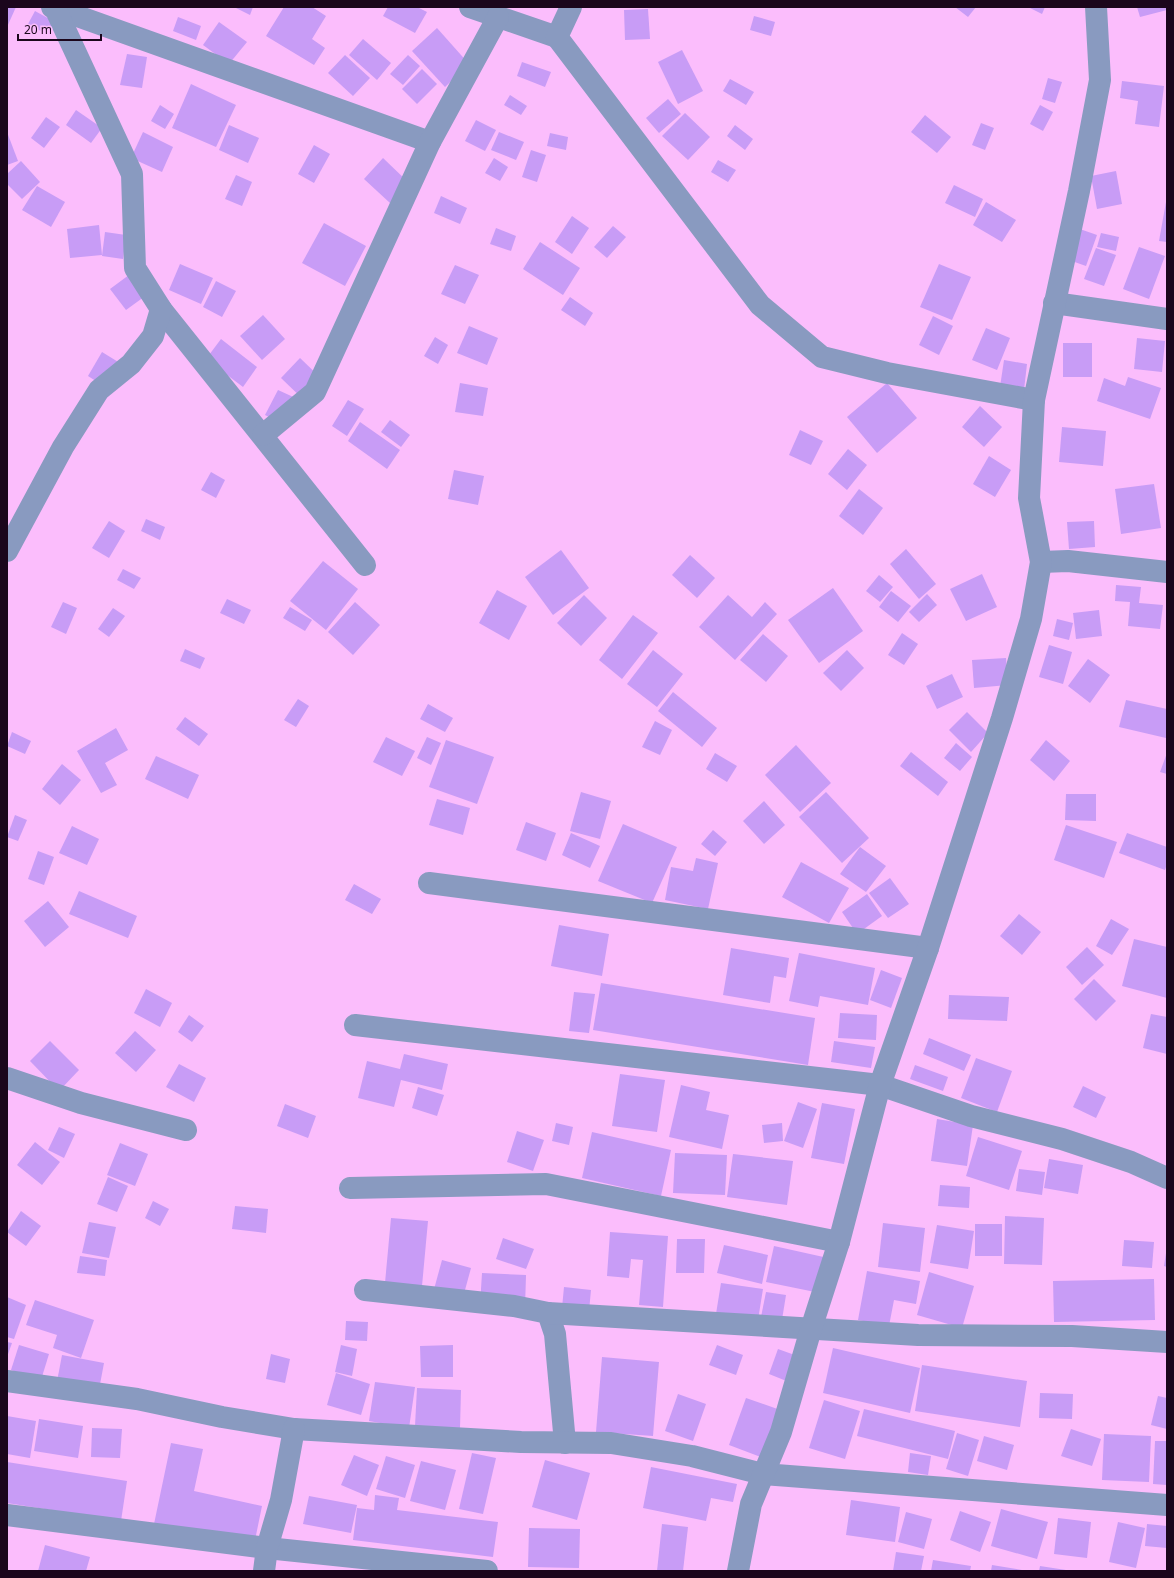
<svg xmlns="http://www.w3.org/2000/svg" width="1174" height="1578" font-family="'Noto Sans',sans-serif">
	<rect width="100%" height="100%" fill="#fbbdfc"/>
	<g fill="#c89cf6">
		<path d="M7 7H16L7 27Z"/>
		<path d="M234 7H253L250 15Z"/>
		<path d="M284 7H312L326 16 312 39 325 48 314 65 266 36Z"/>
		<path d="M388 7H417L427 12 415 33 383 16Z"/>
		<path d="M955 7H976L968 17Z"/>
		<path d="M1028 7H1045L1042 14Z"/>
		<path d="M1137 7H1167V10L1140 17Z"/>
		<path d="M648 9 650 39 625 40 624 10Z"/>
		<path d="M35 11 55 22 48 35 28 24Z"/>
		<path d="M754 16 775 22 771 36 750 30Z"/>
		<path d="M178 17 201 26 196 40 173 31Z"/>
		<path d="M219 22 247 42 229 64 203 45Z"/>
		<path d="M437 28 469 64 445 87 412 51Z"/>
		<path d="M363 39 391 63 377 80 349 55Z"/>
		<path d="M682 50 703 91 678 104 658 62Z"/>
		<path d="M127 54 147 57 142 88 120 85Z"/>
		<path d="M345 55 370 78 353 96 328 73Z"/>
		<path d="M408 55 420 66 403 85 390 74Z"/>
		<path d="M522 62 551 72 545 87 517 76Z"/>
		<path d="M422 69 437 84 417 104 402 89Z"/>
		<path d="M1048 78 1062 82 1055 103 1042 99Z"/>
		<path d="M730 79 754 92 746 105 723 91Z"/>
		<path d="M1122 81 1164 86 1159 127 1135 124 1138 101 1120 98Z"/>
		<path d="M191 84 236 105 216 147 172 128Z"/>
		<path d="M510 95 527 106 521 115 504 105Z"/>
		<path d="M668 99 681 114 659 133 646 118Z"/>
		<path d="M160 105 174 114 165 129 151 121Z"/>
		<path d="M1040 105 1053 112 1043 131 1030 124Z"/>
		<path d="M76 110 102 128 91 143 66 125Z"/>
		<path d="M685 113 710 137 688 160 662 136Z"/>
		<path d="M925 115 951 137 937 153 911 132Z"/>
		<path d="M46 117 60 127 44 148 31 138Z"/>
		<path d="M476 120 496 130 485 151 465 141Z"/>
		<path d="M981 123 994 128 985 150 972 145Z"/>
		<path d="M229 125 259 138 248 163 219 150Z"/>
		<path d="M735 125 753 139 745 150 727 136Z"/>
		<path d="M7 132 18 161 7 165Z"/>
		<path d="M143 132 173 147 162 172 131 158Z"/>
		<path d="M499 132 524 142 516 160 491 150Z"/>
		<path d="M550 133 568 137 566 150 547 146Z"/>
		<path d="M314 145 330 154 314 183 298 174Z"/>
		<path d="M531 150 546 155 537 182 522 177Z"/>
		<path d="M383 158 409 183 390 203 364 179Z"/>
		<path d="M494 158 508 167 500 181 485 173Z"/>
		<path d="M718 160 736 170 728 182 711 172Z"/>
		<path d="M21 161 40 182 22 199 7 184V174Z"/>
		<path d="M1116 171 1122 204 1097 209 1091 176Z"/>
		<path d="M236 175 252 182 242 206 225 199Z"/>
		<path d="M954 185 983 199 975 217 945 203Z"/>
		<path d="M37 186 65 202 51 227 22 210Z"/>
		<path d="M441 196 467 208 460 224 434 213Z"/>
		<path d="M986 202 1016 220 1002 242 973 225Z"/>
		<path d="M1166 202H1167V242L1159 241Z"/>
		<path d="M572 216 589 228 572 254 555 242Z"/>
		<path d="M324 223 366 246 345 286 302 263Z"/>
		<path d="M99 225 102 255 70 258 67 229Z"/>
		<path d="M613 226 626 237 607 258 594 247Z"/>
		<path d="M496 228 516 236 511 251 490 244Z"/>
		<path d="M1077 228 1097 235 1086 266 1066 259Z"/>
		<path d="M105 232 126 235 123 259 102 256Z"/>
		<path d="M1101 233 1119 237 1116 251 1097 247Z"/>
		<path d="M540 242 580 268 563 295 523 269Z"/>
		<path d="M1139 247 1165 256 1149 299 1123 289Z"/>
		<path d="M1096 248 1116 255 1104 286 1084 279Z"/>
		<path d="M180 264 213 278 201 304 169 290Z"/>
		<path d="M939 264 971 277 952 320 920 307Z"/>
		<path d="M455 265 479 275 465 304 441 294Z"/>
		<path d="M133 272 148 294 126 310 110 289Z"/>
		<path d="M216 281 236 291 222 317 203 307Z"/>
		<path d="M570 297 593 313 585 326 561 310Z"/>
		<path d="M263 315 285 339 262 360 240 336Z"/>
		<path d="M933 316 953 326 939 355 919 345Z"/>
		<path d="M469 326 498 338 487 365 457 353Z"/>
		<path d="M986 328 1010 338 997 370 972 360Z"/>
		<path d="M435 337 448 345 438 364 424 356Z"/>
		<path d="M1137 338 1165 341 1162 372 1134 369Z"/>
		<path d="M221 339 257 367 243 387 206 359Z"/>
		<rect x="1063" y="343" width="29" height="34"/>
		<path d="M102 352 128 368 113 392 88 376Z"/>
		<path d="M300 358 326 383 307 403 281 378Z"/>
		<path d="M1004 360 1027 364 1024 390 1000 387Z"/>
		<path d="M1128 377 1161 388 1150 419 1097 401 1104 378 1125 386Z"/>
		<path d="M460 383 488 388 483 416 455 412Z"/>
		<path d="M887 383 917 418 877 453 847 417Z"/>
		<path d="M278 390 302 401 289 427 265 415Z"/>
		<path d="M348 400 364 409 347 436 332 426Z"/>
		<path d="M980 406 1002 427 984 447 962 427Z"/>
		<path d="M390 420 410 435 401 447 381 432Z"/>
		<path d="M360 422 400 450 387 469 348 441Z"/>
		<path d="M1062 427 1106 431 1103 466 1059 462Z"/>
		<path d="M800 430 823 441 811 465 789 455Z"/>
		<path d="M848 449 867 465 847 490 828 474Z"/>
		<path d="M989 456 1011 470 995 497 973 484Z"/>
		<path d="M454 470 484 476 478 505 448 499Z"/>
		<path d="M211 472 225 480 216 498 201 490Z"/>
		<path d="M1154 484 1161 528 1121 534 1115 489Z"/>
		<path d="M859 489 883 508 863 535 839 516Z"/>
		<path d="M146 519 165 527 160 540 141 531Z"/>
		<path d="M109 521 125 531 109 558 92 548Z"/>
		<path d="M1094 521 1095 547 1069 549 1067 522Z"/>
		<path d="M906 549 936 584 919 599 890 564Z"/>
		<path d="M561 550 589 588 553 615 525 577Z"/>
		<path d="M690 555 715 578 697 598 672 575Z"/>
		<path d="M323 561 358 589 326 630 290 601Z"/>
		<path d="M123 569 141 578 134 589 117 580Z"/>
		<path d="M982 574 997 607 966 621 950 589Z"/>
		<path d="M879 575 893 587 880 602 866 591Z"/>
		<path d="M1116 585 1141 587 1139 603 1163 605 1160 629 1128 626 1130 602 1115 601Z"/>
		<path d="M833 588 863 631 819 663 788 620Z"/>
		<path d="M497 590 527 606 509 640 479 623Z"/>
		<path d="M891 591 911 606 898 622 879 607Z"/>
		<path d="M927 594 937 605 919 622 909 612Z"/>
		<path d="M584 595 607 618 581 646 557 623Z"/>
		<path d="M728 595 752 617 765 602 777 614 735 660 699 627Z"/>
		<path d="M227 599 251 610 244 624 220 613Z"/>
		<path d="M63 602 77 608 66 634 51 627Z"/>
		<path d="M355 602 380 625 353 655 328 632Z"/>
		<path d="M290 607 312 620 305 631 283 618Z"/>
		<path d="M113 608 125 616 109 637 98 629Z"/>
		<path d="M1099 610 1102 636 1076 639 1073 613Z"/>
		<path d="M633 615 658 633 622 679 599 660Z"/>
		<path d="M1057 619 1073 623 1069 640 1053 636Z"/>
		<path d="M902 633 918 644 904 665 888 655Z"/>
		<path d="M763 634 788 656 766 682 740 660Z"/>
		<path d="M1049 645 1072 652 1063 684 1039 677Z"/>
		<path d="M185 649 205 658 200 669 180 661Z"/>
		<path d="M653 650 683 674 657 707 627 684Z"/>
		<path d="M847 650 864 668 841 691 823 673Z"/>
		<path d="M1006 658 1008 685 974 688 972 660Z"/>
		<path d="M1088 659 1110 675 1090 703 1068 686Z"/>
		<path d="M952 674 963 697 937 709 926 686Z"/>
		<path d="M673 692 717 728 702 747 658 711Z"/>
		<path d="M298 699 309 706 296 727 284 720Z"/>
		<path d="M1126 700 1167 709 1166 738 1119 727Z"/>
		<path d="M428 704 453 718 445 732 420 719Z"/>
		<path d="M967 712 988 733 971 752 949 730Z"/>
		<path d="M185 717 208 734 199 746 176 729Z"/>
		<path d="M655 721 672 730 660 755 642 747Z"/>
		<path d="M116 728 128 750 105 763 117 785 101 793 77 751Z"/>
		<path d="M12 732 31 741 25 754 7 746Z"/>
		<path d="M386 737 415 751 402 776 373 762Z"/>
		<path d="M427 737 441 743 431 765 417 758Z"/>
		<path d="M446 740 494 757 477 804 429 787Z"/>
		<path d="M1046 740 1070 761 1054 781 1030 760Z"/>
		<path d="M956 743 972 757 960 771 944 758Z"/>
		<path d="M796 745 831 783 800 812 765 775Z"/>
		<path d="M911 752 948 782 938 796 900 766Z"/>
		<path d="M715 753 737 766 727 782 706 769Z"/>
		<path d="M1167 753V774L1160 772Z"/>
		<path d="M156 756 199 775 188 799 145 779Z"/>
		<path d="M62 764 81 780 60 805 42 789Z"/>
		<path d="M581 792 611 801 600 839 570 831Z"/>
		<path d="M826 792 869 838 842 863 799 817Z"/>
		<path d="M1066 794H1096V821L1065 820Z"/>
		<path d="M437 799 470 808 463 835 429 825Z"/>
		<path d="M764 801 785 825 764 844 743 821Z"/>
		<path d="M15 815 27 820 18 841 7 837Z"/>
		<path d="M526 822 556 833 546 861 516 850Z"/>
		<path d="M623 824 677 847 652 903 598 881Z"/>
		<path d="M1066 825 1117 842 1104 878 1054 860Z"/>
		<path d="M72 826 99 839 87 865 59 853Z"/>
		<path d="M713 830 727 842 715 856 701 844Z"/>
		<path d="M571 833 600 846 590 868 562 855Z"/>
		<path d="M1127 833 1167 847V864L1165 870 1119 853Z"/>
		<path d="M860 847 886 866 866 892 840 874Z"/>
		<path d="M38 851 54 857 44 885 28 879Z"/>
		<path d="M696 858 718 863 708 909 665 900 671 867 693 871Z"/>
		<path d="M801 862 849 888 829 923 782 897Z"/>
		<path d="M890 878 909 904 888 918 869 893Z"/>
		<path d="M354 884 381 899 372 914 345 900Z"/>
		<path d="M79 891 137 916 128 938 69 914Z"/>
		<path d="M867 894 882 916 857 934 842 912Z"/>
		<path d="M48 901 69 927 45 947 24 921Z"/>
		<path d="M1019 914 1041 932 1022 955 1000 936Z"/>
		<path d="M1111 919 1129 929 1112 955 1096 946Z"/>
		<path d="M559 925 609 934 602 976 551 966Z"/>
		<path d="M1134 939 1167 947V998L1122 986Z"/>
		<path d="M1087 947 1104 965 1082 985 1066 967Z"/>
		<path d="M731 948 789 958 786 978 774 976 770 1003 723 995Z"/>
		<path d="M799 953 875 968 868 1005 820 996 818 1007 789 1001Z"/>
		<path d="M881 970 902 978 891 1008 870 1000Z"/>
		<path d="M1094 979 1116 1001 1096 1021 1074 999Z"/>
		<path d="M601 983 815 1018 808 1065 593 1030Z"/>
		<path d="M146 989 172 1003 160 1027 134 1013Z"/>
		<path d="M574 992 595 994 589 1033 569 1031Z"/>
		<path d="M949 995 1009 997 1007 1021 948 1019Z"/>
		<path d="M840 1013 877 1015 876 1040 838 1038Z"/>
		<path d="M1151 1014 1167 1017V1054L1143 1048Z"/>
		<path d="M189 1015 204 1026 192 1042 178 1032Z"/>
		<path d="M135 1031 156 1050 136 1072 115 1053Z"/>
		<path d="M929 1038 971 1055 964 1071 923 1054Z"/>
		<path d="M50 1041 79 1070 59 1091 30 1061Z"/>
		<path d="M834 1041 875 1047 871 1068 831 1062Z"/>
		<path d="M404 1054 448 1064 442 1090 401 1080 394 1107 358 1098 367 1061 400 1069Z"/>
		<path d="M976 1058 1012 1071 997 1112 961 1098Z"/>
		<path d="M179 1064 206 1078 194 1102 166 1087Z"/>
		<path d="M915 1065 948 1077 943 1091 910 1079Z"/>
		<path d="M620 1074 665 1080 657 1132 612 1126Z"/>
		<path d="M681 1085 710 1092 706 1110 729 1115 722 1149 669 1137Z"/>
		<path d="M1083 1086 1106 1097 1096 1118 1073 1107Z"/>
		<path d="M418 1087 444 1095 437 1116 412 1108Z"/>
		<path d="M798 1102 817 1109 803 1148 784 1141Z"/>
		<path d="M822 1103 855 1109 844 1164 811 1158Z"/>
		<path d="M285 1104 316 1116 308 1138 277 1126Z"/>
		<path d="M937 1119 973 1125 967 1166 931 1161Z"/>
		<path d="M556 1123 573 1127 569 1145 552 1141Z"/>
		<path d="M782 1123 783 1141 764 1143 762 1125Z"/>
		<path d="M59 1127 75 1134 64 1158 48 1150Z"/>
		<path d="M517 1131 544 1140 533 1171 507 1162Z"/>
		<path d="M592 1132 671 1150 661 1196 582 1178Z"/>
		<path d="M978 1137 1022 1151 1009 1190 966 1176Z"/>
		<path d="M35 1142 60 1162 42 1185 17 1165Z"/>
		<path d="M120 1143 148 1154 135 1186 107 1175Z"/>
		<path d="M675 1153 727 1155 725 1195 673 1193Z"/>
		<path d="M733 1154 793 1161 787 1205 727 1197Z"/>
		<path d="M1049 1159 1083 1165 1078 1194 1044 1188Z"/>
		<path d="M1019 1169 1045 1172 1042 1195 1016 1191Z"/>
		<path d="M108 1177 128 1186 117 1212 97 1204Z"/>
		<path d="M940 1185 970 1187 969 1208 938 1206Z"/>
		<path d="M153 1201 169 1209 160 1226 145 1218Z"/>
		<path d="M235 1206 268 1209 266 1233 232 1229Z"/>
		<path d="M21 1211 41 1226 26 1246 7 1232Z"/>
		<path d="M1005 1216 1044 1218 1042 1265 1004 1264Z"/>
		<path d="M391 1218 428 1221 422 1286 385 1283Z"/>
		<path d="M89 1222 116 1227 109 1258 82 1253Z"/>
		<path d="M883 1223 925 1228 920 1272 878 1267Z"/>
		<rect x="975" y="1224" width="27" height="32"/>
		<path d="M937 1225 974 1231 968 1269 930 1263Z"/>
		<path d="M610 1232 668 1236 663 1307 639 1305 643 1260 631 1259 629 1278 607 1276Z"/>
		<path d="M503 1238 534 1249 526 1269 496 1259Z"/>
		<path d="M677 1239H705L704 1273H676Z"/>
		<path d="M1124 1240 1154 1242 1152 1268 1122 1266Z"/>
		<path d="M724 1245 768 1255 762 1284 717 1273Z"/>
		<path d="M774 1246 828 1258 820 1293 766 1282Z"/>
		<path d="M1166 1253H1167V1267L1164 1266Z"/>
		<path d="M80 1256 107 1260 105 1276 77 1273Z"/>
		<path d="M442 1260 471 1268 462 1301 433 1293Z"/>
		<path d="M867 1271 920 1281 916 1304 894 1300 889 1326 858 1320Z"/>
		<path d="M929 1272 974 1286 962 1328 917 1315Z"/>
		<path d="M482 1273 526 1275 525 1308 480 1306Z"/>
		<path d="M1154 1279 1155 1320 1054 1322 1053 1281Z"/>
		<path d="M721 1283 763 1289 757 1326 715 1320Z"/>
		<path d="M564 1287 591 1290 589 1311 562 1308Z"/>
		<path d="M766 1292 786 1295 781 1326 760 1322Z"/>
		<path d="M7 1297 26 1305 14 1339 7 1337Z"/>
		<path d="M35 1300 94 1320 81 1358 53 1348 57 1335 26 1325Z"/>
		<path d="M346 1321 368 1322 367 1341 345 1340Z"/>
		<path d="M7 1342 12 1343 7 1357Z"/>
		<path d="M19 1345 49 1354 41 1380 11 1370Z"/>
		<path d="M341 1345 357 1349 352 1376 335 1372Z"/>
		<path d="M453 1345V1377H421L420 1346Z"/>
		<path d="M717 1345 743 1355 736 1375 709 1365Z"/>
		<path d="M833 1348 920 1368 910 1413 823 1393Z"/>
		<path d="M778 1349 803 1358 794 1384 769 1374Z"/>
		<path d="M271 1354 290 1359 285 1383 266 1379Z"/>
		<path d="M62 1355 104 1363 97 1400 55 1392Z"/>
		<path d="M602 1357 659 1362 653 1436 596 1432Z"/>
		<path d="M922 1365 1027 1381 1020 1427 915 1411Z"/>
		<path d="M336 1373 370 1384 361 1415 327 1405Z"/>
		<path d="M375 1382 415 1387 409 1428 369 1421Z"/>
		<path d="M417 1388 461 1390 460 1428 415 1426Z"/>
		<path d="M1040 1393 1073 1394 1072 1419 1039 1418Z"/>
		<path d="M678 1394 706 1404 693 1441 665 1431Z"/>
		<path d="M1158 1396 1167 1398V1429L1151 1425Z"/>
		<path d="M746 1398 786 1412 769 1460 729 1445Z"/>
		<path d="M824 1400 860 1411 845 1459 809 1448Z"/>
		<path d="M864 1409 955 1431 948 1459 857 1436Z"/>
		<path d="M7 1416 36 1421 30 1458 7 1454Z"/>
		<path d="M39 1419 83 1426 78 1458 34 1451Z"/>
		<path d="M92 1428 122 1429 120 1458 91 1457Z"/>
		<path d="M1071 1429 1101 1439 1092 1466 1061 1456Z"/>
		<path d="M957 1433 979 1440 968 1476 946 1469Z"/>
		<path d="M1104 1434 1151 1436 1149 1482 1102 1480Z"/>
		<path d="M984 1436 1014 1445 1007 1470 977 1461Z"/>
		<path d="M1155 1441H1167V1485L1153 1484Z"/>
		<path d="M171 1443 203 1449 194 1491 262 1506 254 1545 154 1524Z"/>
		<path d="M472 1453 496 1458 483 1514 459 1509Z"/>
		<path d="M910 1453 931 1456 928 1475 908 1472Z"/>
		<path d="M354 1455 379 1465 367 1496 341 1485Z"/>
		<path d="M386 1456 415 1465 405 1498 376 1489Z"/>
		<path d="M545 1460 590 1473 577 1520 532 1507Z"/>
		<path d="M421 1461 456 1470 445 1510 410 1501Z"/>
		<path d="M7 1462 127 1481 121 1521 7 1503Z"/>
		<path d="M651 1467 737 1484 733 1502 711 1498 706 1521 643 1508Z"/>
		<path d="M375 1495 399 1498 397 1510 498 1522 493 1557 353 1540 357 1508 374 1510Z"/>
		<path d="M309 1496 357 1505 351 1533 303 1524Z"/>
		<path d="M851 1500 900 1507 895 1542 846 1535Z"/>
		<path d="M1001 1509 1048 1522 1037 1559 991 1546Z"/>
		<path d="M960 1511 991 1522 980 1552 950 1540Z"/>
		<path d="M906 1512 932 1519 924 1549 898 1542Z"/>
		<path d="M1058 1518 1091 1522 1087 1558 1054 1554Z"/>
		<path d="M1118 1522 1145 1528 1136 1568 1109 1562Z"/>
		<path d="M662 1524 688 1527 683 1571H657Z"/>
		<path d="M1147 1524 1167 1526V1548L1145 1546Z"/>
		<path d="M529 1528 580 1529 579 1568 528 1567Z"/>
		<path d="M45 1545 90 1557 86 1571H38Z"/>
		<path d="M896 1552 924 1556 921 1571H893Z"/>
		<path d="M933 1560 971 1566 970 1571H931Z"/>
		<path d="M992 1565 1022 1570V1571H991Z"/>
		<path d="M1040 1566 1066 1570V1571H1039Z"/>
	</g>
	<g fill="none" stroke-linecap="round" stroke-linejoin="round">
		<g stroke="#899ac0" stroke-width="22">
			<path d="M52 7 430 142"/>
			<path d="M470 7 557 37"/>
			<path d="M571 7 557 37 760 305 822 357 887 373 1034 400"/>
			<path d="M1054 303 1167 319"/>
			<path d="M161 309 365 565"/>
			<path d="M263 435 315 392 430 142 498 17"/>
			<path d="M7 551 63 447 99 390 131 364 153 336 161 309 135 268 132 174 55 8"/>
			<path d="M1041 562 1068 561 1167 572"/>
			<path d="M429 883 928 948"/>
			<path d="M355 1025 880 1085 971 1116 1062 1139 1131 1162 1167 1178"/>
			<path d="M7 1078 81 1103 186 1130"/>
			<path d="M350 1188 546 1184 839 1242"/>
			<path d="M365 1290 514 1306 548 1313 555 1334 565 1443"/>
			<path d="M548 1313 918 1335 1072 1336 1167 1342"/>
			<path d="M7 1381 137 1399 222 1417 294 1429 521 1442 611 1443 692 1456 763 1474 1167 1505"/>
			<path d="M7 1515 267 1548 487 1571"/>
			<path d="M264 1571 267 1548 281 1500 294 1429"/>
			<path d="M738 1571 751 1504 781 1432 811 1329 839 1242 880 1085 928 948 1002 718 1031 619 1041 562 1029 498 1034 400 1079 191 1100 80 1096 7"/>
		</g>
	</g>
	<rect width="1174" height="1578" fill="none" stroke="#1b061c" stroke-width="16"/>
	<path d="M18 34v6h83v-6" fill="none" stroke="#1b061c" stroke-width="2"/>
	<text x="24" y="34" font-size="12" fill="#1b061c" stroke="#fbbdfc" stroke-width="3" paint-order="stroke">20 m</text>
</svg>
